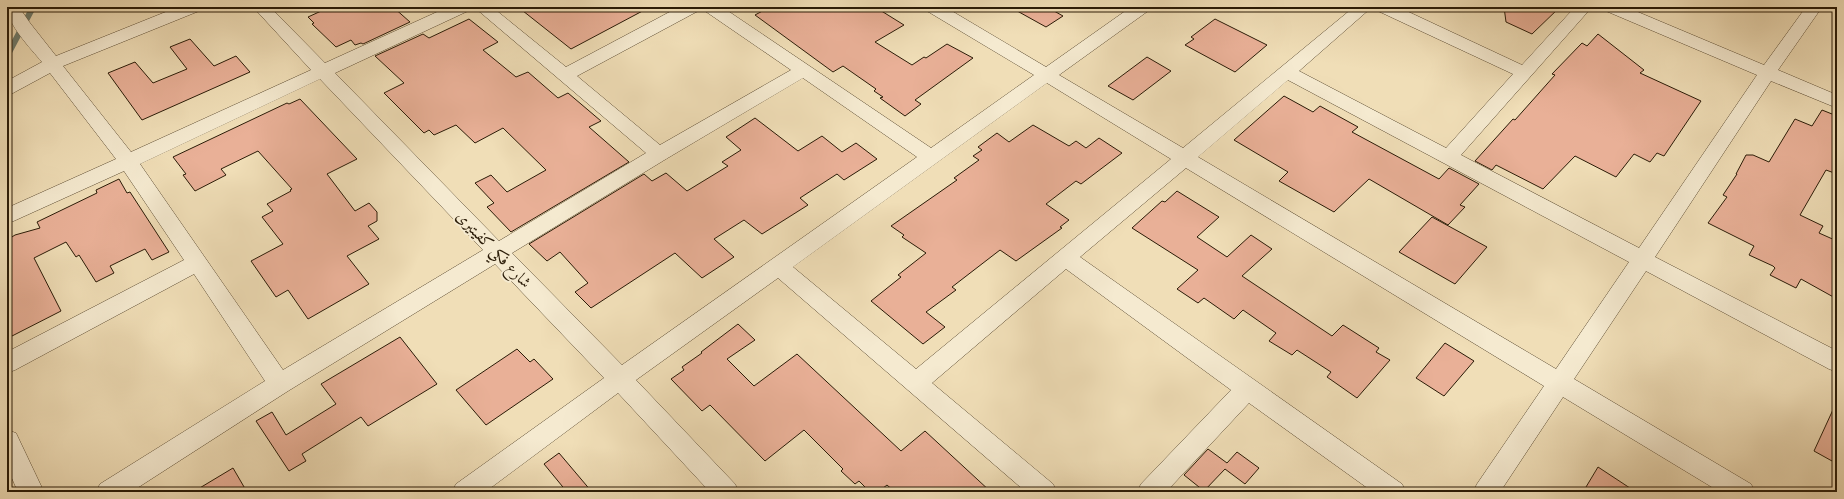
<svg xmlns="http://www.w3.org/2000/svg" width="1844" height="499" font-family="'IM FELL Great Primer',Amiri,serif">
	<rect width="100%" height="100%" fill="#f0deb7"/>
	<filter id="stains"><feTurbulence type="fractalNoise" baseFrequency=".005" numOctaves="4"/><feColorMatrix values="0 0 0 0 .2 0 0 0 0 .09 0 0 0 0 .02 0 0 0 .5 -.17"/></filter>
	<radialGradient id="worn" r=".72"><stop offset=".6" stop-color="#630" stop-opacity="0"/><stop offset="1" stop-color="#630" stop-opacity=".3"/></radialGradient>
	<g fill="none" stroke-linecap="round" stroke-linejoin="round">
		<path stroke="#6e7c6e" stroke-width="6" d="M7 56 32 9 36 7"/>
	</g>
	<g fill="#e9b097" stroke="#2a1b07">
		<path d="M330 7H393L410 22 363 44 361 43 355 45 351 40 336 47 312 24 314 23 308 17Z"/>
		<path d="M518 7H650L571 49Z"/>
		<path d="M770 7H875L904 25 875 42 912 65 924 57 926 58 947 44 973 58 915 100 921 104 905 116 880 98 883 97 874 91 876 89 843 66 833 72 755 15Z"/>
		<path d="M1010 7H1047L1063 16 1046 27Z"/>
		<path d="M1504 7H1560L1532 34 1506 22Z"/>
		<path d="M469 19 498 42 483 50 516 77 528 72 558 98 568 93 601 121 589 127 629 162 511 232 487 207 494 203 475 183 491 175 507 192 546 170 503 128 475 143 456 125 434 135 429 130 424 133 384 93 404 83 375 56 423 34 429 38Z"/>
		<path d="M1215 19 1267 45 1235 72 1185 45 1194 39 1191 37Z"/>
		<path d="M1598 34 1644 70 1640 73 1701 101 1664 156 1657 153 1650 162 1634 154 1616 177 1575 156 1543 189 1496 165 1492 170 1475 161 1513 119 1515 120 1555 75 1552 74 1582 43 1587 46Z"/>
		<path d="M190 39 214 66 236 56 250 72 142 120 108 73 135 62 153 83 187 69 170 47Z"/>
		<path d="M1147 57 1171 71 1133 100 1108 86Z"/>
		<path d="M1284 96 1313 112 1320 106 1358 127 1352 132 1439 179 1449 168 1479 184 1460 205 1465 207 1448 225 1369 179 1334 212 1279 181 1288 172 1234 140Z"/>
		<path d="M300 99 357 159 327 174 355 211 369 203 377 212V221L368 226 379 239 347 256 369 284 308 319 288 290 276 297 251 261 283 244 262 217 273 211 267 204 291 191 290 190 292 189 258 151 221 169 226 175 195 191 183 175 186 174 173 157 287 103 289 104Z"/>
		<path d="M1822 110 1837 116V174L1826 170 1800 215 1823 226 1819 233 1837 241V299L1801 279 1796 288 1770 275 1775 268 1773 266 1749 255 1754 246 1708 223 1727 197 1723 195 1737 174H1736L1746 155H1753L1769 162 1795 119 1812 126Z"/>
		<path d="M755 118 798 151 822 136 842 152 856 143 877 159 844 180 837 174 800 198 808 205 762 234 744 220 714 239 734 257 702 278 675 253 591 308 575 292 588 283 560 252 547 261 529 244 644 174 652 181 666 173 687 191 728 166 722 162 741 150 726 137Z"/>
		<path d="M1033 125 1069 146 1076 141 1086 148 1099 138 1122 153 1081 184 1076 181 1046 204 1069 220 1060 227 1062 228 1016 261 1000 250 952 287 956 290 926 312 945 327 923 344 871 301 901 277 898 275 926 253 902 237 904 235 891 226 957 180 954 178 979 160 973 156 982 150 978 147 997 133 1009 142Z"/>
		<path d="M119 179 127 193 130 192 169 252 152 260 145 249 110 266 114 273 96 282 79 255 76 257 66 242 34 258 61 311 12 336 7 325V240L15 235 40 228 37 222 97 193 96 190Z"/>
		<path d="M1177 191 1219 217 1197 237 1227 257 1251 235 1272 249 1242 276 1332 336 1343 325 1379 348 1376 352 1390 360 1357 398 1327 377 1331 372 1297 350 1292 355 1269 341 1276 333 1243 310 1234 319 1204 298 1198 303 1177 289 1198 270 1132 228 1162 201 1165 202Z"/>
		<path d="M1432 217 1487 247 1455 284 1399 252Z"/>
		<path d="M738 324 755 340 727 359 754 386 797 354 901 451 925 431 991 492H895L887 485 878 492H870L859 481 855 484 841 471 843 469 804 430 765 461 710 405 702 411 671 379 684 370 682 367 702 353 701 352Z"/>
		<path d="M400 337 437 384 368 426 361 417 302 454 306 461 289 471 256 421 272 412 286 435 336 404 321 384Z"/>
		<path d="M1445 343 1474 361 1444 396 1416 378Z"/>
		<path d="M517 349 530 362 534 359 553 379 486 425 456 390Z"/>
		<path d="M1837 401V450L1832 461 1814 451Z"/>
		<path d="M1208 449 1227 463 1237 452 1259 468 1245 484 1225 469 1204 491 1184 475Z"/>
		<path d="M559 453 592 492H567L544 464Z"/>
		<path d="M1598 467 1636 492H1583Z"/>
		<path d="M233 468 247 492H193Z"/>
	</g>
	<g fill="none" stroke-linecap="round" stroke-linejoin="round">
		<g stroke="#5c4c33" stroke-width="1">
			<g id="minor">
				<path d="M7 7H19L30 23 56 56 178 7H201L199 11 63 66 131 152 311 70 253 7H270L325 63 448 7H470L468 11 335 73 499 241 646 153 474 7H492L566 67 679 7H700L698 11 577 76 660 145 791 70 705 11 703 7H722L931 148 1034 75 927 11 925 7H945L1046 67 1131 7H1150L1148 11 1059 75 1183 148 1354 7H1372L1299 71 1446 148 1513 74 1378 11 1376 7H1398L1522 65 1575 7H1592L1461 155 1639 248 1757 75 1606 11 1604 7H1626L1764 65 1806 7H1822L1778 70 1837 95V108L1771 81 1655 257 1837 351V372L1829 369 1646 271 1574 379 1751 484 1755 492H1720L1563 397 1500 492H1473L1477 484 1544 386 1186 168 1080 257 1402 484 1406 492H1373L1249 403 1166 492H1137L1141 484 1231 390 1066 269 932 383 1053 484 1057 492H1026L778 278 636 380 735 484 739 492H710L618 393 485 492H452L456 484 604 378 495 264 288 391 131 492H96L100 484 265 381 194 274 15 370 7 373V352L184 260 124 171 7 224V208L116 159 50 73 13 93 7 95V81L42 62C31 49 7 24 7 7ZM803 78 917 157 622 365 512 253 666 159ZM320 79 483 250 283 370 140 164ZM1288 80 1629 262 1556 369 1198 157ZM1047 83 1171 159 916 369 793 267Z"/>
				<path d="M7 430 16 433 44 492H18L7 467Z"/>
			</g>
		</g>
		<use href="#minor" fill="#f5ead0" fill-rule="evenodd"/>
	</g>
	<g text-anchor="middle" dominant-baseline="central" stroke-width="3.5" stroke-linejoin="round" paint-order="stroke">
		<g font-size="16" fill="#2a1b07" stroke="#f5ead0">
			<text transform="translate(494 249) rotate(46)">شارع فكي كفيتيرى</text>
		</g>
	</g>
	<rect width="1844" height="499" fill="none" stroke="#f0deb7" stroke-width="24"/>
	<rect x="8" y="8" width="1828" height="483" fill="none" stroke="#2a1b07" stroke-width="2"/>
	<rect x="12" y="12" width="1820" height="475" fill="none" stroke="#2a1b07"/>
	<rect width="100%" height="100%" filter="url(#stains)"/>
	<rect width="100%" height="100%" fill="url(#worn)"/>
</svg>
